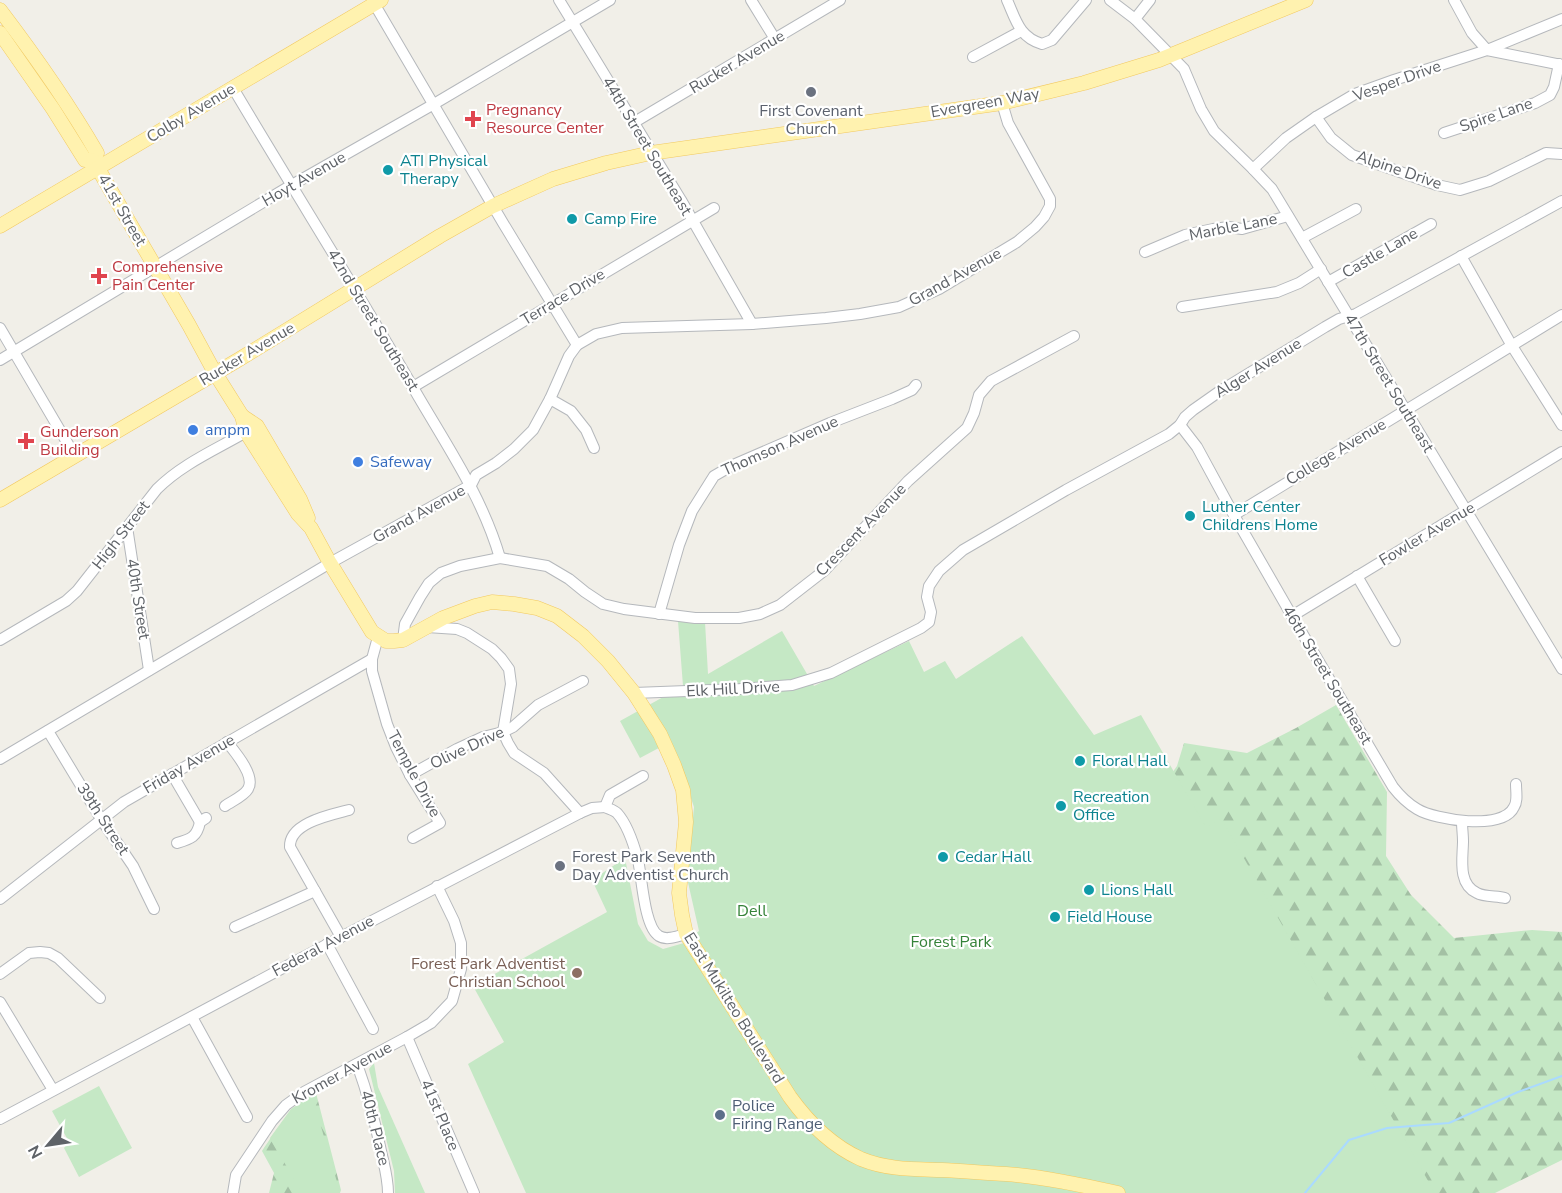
<svg xmlns="http://www.w3.org/2000/svg" width="1562" height="1193" font-family="'Nunito Sans',sans-serif">
	<defs>
		<pattern id="forest-firs" width="22" height="20" patternUnits="userSpaceOnUse" patternTransform="scale(1.5)"><rect width="22" height="20" fill="#c5e8c5"/><path d="M5 1l3.5 6h-7zM16 11l3.5 6h-7z" fill="#a3c0a4"/></pattern>
	</defs>
	<rect width="100%" height="100%" fill="#f1efe8"/>
	<g fill="url(#forest-firs)">
		<path d="M1336 705 1387 792 1386 856 1411 895 1454 938 1532 930 1562 932V1160L1495 1193H1178L1160 790 1177 766 1184 743 1247 753 1296 728Z"/>
		<path d="M316 1093 341 1190 340 1193H269L274 1173 262 1151C277 1129 291 1105 316 1093Z"/>
	</g>
	<g fill="#c5e8c5">
		<path d="M678 621 705 622 708 674 782 631 814 686 909 641 924 672 945 661 956 679 1022 636 1094 735 1141 715 1206 827 1221 818 1435 1193H526L468 1064 504 1042 473 986 607 912 592 880 625 858 638 924 648 941 663 949 684 943 699 931 687 878 694 807 681 768 670 742 640 758 620 721 683 686Z"/>
		<path d="M374 1063 378 1087 425 1193H395L394 1171 369 1069Z"/>
		<path d="M99 1086 132 1148 79 1177 64 1148 69 1142 52 1111Z"/>
		<path d="M312 1095 339 1189 338 1193H302L270 1138 291 1109Z"/>
	</g>
	<g fill="none" stroke-linecap="round" stroke-linejoin="round">
		<path stroke="#aadaff" stroke-width="2" d="M1305 1193 1349 1140 1387 1128 1449 1123 1518 1092 1562 1076"/>
		<g stroke="#b5b8bc" stroke-width="12">
			<g id="minor">
				<path d="M372 0 503 223 577 345"/>
				<path d="M559 0 681 200 752 324"/>
				<path d="M751 0 775 39"/>
				<path d="M1007 0C1016 20 1019 37 1042 44L1052 40 1086 0"/>
				<path d="M1110 0 1135 19 1184 69 1201 109 1214 131 1253 169 1272 189 1562 669"/>
				<path d="M1454 0 1472 33 1487 50 1562 19"/>
				<path d="M1135 19 1150 0"/>
				<path d="M973 57 1021 31"/>
				<path d="M233 88C294 191 358 292 418 396 449 449 483 499 500 558"/>
				<path d="M1316 117 1331 138 1352 155 1437 185 1460 190 1489 181 1546 153 1562 154"/>
				<path d="M633 123 840 0"/>
				<path d="M1444 133 1535 103 1550 95 1554 87 1559 64"/>
				<path d="M1253 169 1286 138 1316 117 1355 94 1394 80 1487 50 1562 65"/>
				<path d="M1302 238 1356 209"/>
				<path d="M1145 252 1185 235 1213 229 1229 227 1242 229 1288 216"/>
				<path d="M1461 256 1512 346 1562 425"/>
				<path d="M1328 282 1431 224"/>
				<path d="M1182 307 1277 292 1299 283 1321 269"/>
				<path d="M0 328 75 456"/>
				<path d="M0 360 290 186 434 104 610 0"/>
				<path d="M413 387 714 208"/>
				<path d="M550 399 571 411 586 430 594 448"/>
				<path d="M1180 425 1197 447 1235 517 1292 616 1393 787C1400 796 1407 803 1417 809 1435 820 1503 831 1514 807 1518 801 1516 792 1516 784"/>
				<path d="M1234 515 1562 315"/>
				<path d="M127 527 149 670"/>
				<path d="M1357 576 1395 641"/>
				<path d="M659 614 679 545 692 511 714 476 733 465 830 423 892 399 912 390 916 385"/>
				<path d="M1292 616 1562 452"/>
				<path d="M427 627 457 629 467 633 492 649 501 658 509 669 511 684 503 732 508 743 514 753 544 773 580 813"/>
				<path d="M378 637 372 659V671L387 724 396 747 410 775 440 823 413 838"/>
				<path d="M0 640 66 601 77 591 157 489C182 464 215 450 246 432"/>
				<path d="M403 640 405 624 420 597 429 583 441 573 460 566 500 558 547 566 569 579 585 592 603 604 624 609 695 618H739L760 614 780 605 825 570 908 481 967 428 974 413 979 395 991 381 1074 336"/>
				<path d="M634 693 740 689 792 685 831 673 921 628 929 622 931 612 927 597 929 586 939 571 963 550 1066 490 1169 434 1180 425 1185 417 1193 410 1220 391 1325 327 1339 319 1356 314 1562 201"/>
				<path d="M48 731 101 819 133 866 154 909"/>
				<path d="M0 759 330 563 471 485 476 475 496 463 514 449 533 430 550 399 569 356 577 345 596 334 622 328 752 324 826 318 860 314 899 307 939 289 1017 242 1035 227 1044 217 1050 206V199L1008 123 1002 103"/>
				<path d="M172 774 200 822"/>
				<path d="M410 775 457 749 483 737 503 732 513 727 538 705 583 681"/>
				<path d="M225 806C232 801 244 796 248 789 256 776 235 752 227 742"/>
				<path d="M605 807C609 809 614 810 617 813 628 825 634 845 638 860 642 877 644 927 659 936 667 941 677 936 686 934"/>
				<path d="M605 807 610 795 643 776"/>
				<path d="M1462 822C1462 828 1463 835 1463 841 1463 857 1457 884 1477 893 1484 897 1497 896 1505 898"/>
				<path d="M177 843C191 839 197 837 200 822L206 818"/>
				<path d="M0 899 124 802 372 659"/>
				<path d="M235 927 315 891"/>
				<path d="M341 937 290 847C289 823 330 815 349 810"/>
				<path d="M327 944 373 1029"/>
				<path d="M0 974 29 953 40 952 49 953 58 958 100 998"/>
				<path d="M0 1002 53 1090"/>
				<path d="M192 1017 247 1117"/>
				<path d="M407 1037 474 1193"/>
				<path d="M357 1064C367 1092 375 1121 381 1151 384 1165 388 1178 388 1193"/>
				<path d="M0 1119 341 937 580 813 592 808 605 807"/>
				<path d="M233 1193 236 1175 272 1121 286 1105 304 1092 407 1037 431 1023 452 1001 461 969V943L454 921 437 886"/>
			</g>
		</g>
		<g stroke="#f2c960" stroke-width="15">
			<g id="major">
				<path d="M0 10C35 56 68 103 97 153L93 160"/>
				<path d="M0 33 53 109 85 160H93"/>
				<path d="M93 160 189 325 215 373 242 416 246 432 298 514 311 528 330 563 372 632 386 641H394L403 640 443 618 475 606 492 602 514 604 537 608 557 616 583 636 608 661 634 693 660 734 674 765 683 790 686 822 679 893 682 915 686 934 790 1097C808 1122 832 1146 861 1159 888 1170 915 1169 942 1170 963 1171 985 1173 1006 1174 1044 1177 1081 1185 1118 1193"/>
				<path d="M0 226 381 0"/>
				<path d="M242 416 257 426 300 499 308 518"/>
				<path d="M0 500 238 360 440 236 493 206 553 179 606 163 651 153 1002 103 1084 83 1159 60 1306 0"/>
			</g>
		</g>
		<use href="#minor" stroke="#fff" stroke-width="10"/>
		<use href="#major" stroke="#fff2af" stroke-width="14"/>
	</g>
	<g fill="#6b7280" stroke="#fff" stroke-width="2">
		<circle cx="811" cy="92" r="6"/>
		<circle cx="560" cy="866" r="6"/>
	</g>
	<g fill="#e0444e" stroke="#fff" stroke-width="2">
		<path d="M470 110h6v6h6v6h-6v6h-6v-6h-6v-6h6z"/>
		<path d="M96 267h6v6h6v6h-6v6h-6v-6h-6v-6h6z"/>
		<path d="M23 432h6v6h6v6h-6v6h-6v-6h-6v-6h6z"/>
	</g>
	<g fill="#0f9aa8" stroke="#fff" stroke-width="2">
		<circle cx="388" cy="170" r="6"/>
		<circle cx="572" cy="219" r="6"/>
		<circle cx="1190" cy="516" r="6"/>
		<circle cx="1080" cy="761" r="6"/>
		<circle cx="1061" cy="806" r="6"/>
		<circle cx="943" cy="857" r="6"/>
		<circle cx="1089" cy="890" r="6"/>
		<circle cx="1055" cy="917" r="6"/>
	</g>
	<g fill="#3f7fe0" stroke="#fff" stroke-width="2">
		<circle cx="193" cy="430" r="6"/>
		<circle cx="358" cy="462" r="6"/>
	</g>
	<circle fill="#8d6e63" stroke="#fff" stroke-width="2" cx="577" cy="973" r="6"/>
	<circle fill="#5c6f8a" stroke="#fff" stroke-width="2" cx="720" cy="1115" r="6"/>
	<g text-anchor="middle" dominant-baseline="central" stroke-width="4.5" stroke-linejoin="round" paint-order="stroke">
		<g font-size="16" fill="#5f6368" stroke="#fff">
			<text transform="translate(737 62) rotate(-31)">Rucker Avenue</text>
			<text transform="translate(1397 81) rotate(-20)">Vesper Drive</text>
			<text transform="translate(985 103) rotate(-10)">Evergreen Way</text>
			<text transform="translate(191 113) rotate(-31)">Colby Avenue</text>
			<text transform="translate(1496 115) rotate(-19)">Spire Lane</text>
			<text transform="translate(647 146) rotate(59)">44th Street Southeast</text>
			<text transform="translate(1399 170) rotate(19)">Alpine Drive</text>
			<text transform="translate(304 179) rotate(-30)">Hoyt Avenue</text>
			<text transform="translate(122 210) rotate(60)">41st Street</text>
			<text transform="translate(1233 227) rotate(-11)">Marble Lane</text>
			<text transform="translate(1380 253) rotate(-30)">Castle Lane</text>
			<text transform="translate(955 277) rotate(-29)">Grand Avenue</text>
			<text transform="translate(563 297) rotate(-31)">Terrace Drive</text>
			<text transform="translate(373 320) rotate(59)">42nd Street Southeast</text>
			<text transform="translate(247 354) rotate(-31)">Rucker Avenue</text>
			<text transform="translate(1258 368) rotate(-32)">Alger Avenue</text>
			<text transform="translate(1389 383) rotate(59)">47th Street Southeast</text>
			<text transform="translate(780 446) rotate(-24)">Thomson Avenue</text>
			<text transform="translate(1336 452) rotate(-31)">College Avenue</text>
			<text transform="translate(419 514) rotate(-29)">Grand Avenue</text>
			<text transform="translate(861 530) rotate(-46)">Crescent Avenue</text>
			<text transform="translate(1427 534) rotate(-31)">Fowler Avenue</text>
			<text transform="translate(121 535) rotate(-52)">High Street</text>
			<text transform="translate(138 599) rotate(81)">40th Street</text>
			<text transform="translate(1327 675) rotate(59)">46th Street Southeast</text>
			<text transform="translate(733 689) rotate(-3)">Elk Hill Drive</text>
			<text transform="translate(467 748) rotate(-25)">Olive Drive</text>
			<text transform="translate(189 764) rotate(-30)">Friday Avenue</text>
			<text transform="translate(414 774) rotate(62)">Temple Drive</text>
			<text transform="translate(103 819) rotate(57)">39th Street</text>
			<text transform="translate(323 946) rotate(-28)">Federal Avenue</text>
			<text transform="translate(734 1008) rotate(58)">East Mukilteo Boulevard</text>
			<text transform="translate(342 1073) rotate(-29)">Kromer Avenue</text>
			<text transform="translate(440 1115) rotate(67)">41st Place</text>
			<text transform="translate(375 1128) rotate(76)">40th Place</text>
		</g>
		<g font-size="16" fill="#be3a42" stroke="#fff" text-anchor="start">
			<text x="486" y="110">Pregnancy<tspan x="486" dy="18">Resource Center</tspan></text>
			<text x="112" y="267">Comprehensive<tspan x="112" dy="18">Pain Center</tspan></text>
			<text x="40" y="432">Gunderson<tspan x="40" dy="18">Building</tspan></text>
		</g>
		<g font-size="16" fill="#5b616d" stroke="#fff">
			<text x="811" y="111">First Covenant<tspan x="811" dy="18">Church</tspan></text>
			<text x="572" y="857" text-anchor="start">Forest Park Seventh<tspan x="572" dy="18">Day Adventist Church</tspan></text>
		</g>
		<g font-size="16" fill="#0d838f" stroke="#fff" text-anchor="start">
			<text x="400" y="161">ATI Physical<tspan x="400" dy="18">Therapy</tspan></text>
			<text x="584" y="219">Camp Fire</text>
			<text x="1202" y="507">Luther Center<tspan x="1202" dy="18">Childrens Home</tspan></text>
			<text x="1092" y="761">Floral Hall</text>
			<text x="1073" y="797">Recreation<tspan x="1073" dy="18">Office</tspan></text>
			<text x="955" y="857">Cedar Hall</text>
			<text x="1101" y="890">Lions Hall</text>
			<text x="1067" y="917">Field House</text>
		</g>
		<g font-size="16" fill="#366cbe" stroke="#fff" text-anchor="start">
			<text x="205" y="430">ampm</text>
			<text x="370" y="462">Safeway</text>
		</g>
		<g font-size="16" fill="#348238" stroke="#fff">
			<text x="752" y="911">Dell</text>
			<text x="951" y="942">Forest Park</text>
		</g>
		<g font-size="16" fill="#785e54" stroke="#fff" text-anchor="end">
			<text x="565" y="964">Forest Park Adventist<tspan x="565" dy="18">Christian School</tspan></text>
		</g>
		<g font-size="16" fill="#4e5e75" stroke="#fff" text-anchor="start">
			<text x="732" y="1106">Police<tspan x="732" dy="18">Firing Range</tspan></text>
		</g>
	</g>
	<g transform="translate(48 1145) rotate(241)" stroke="#ffffff" stroke-width="4.5" paint-order="stroke">
	<path d="M0-4.5L10 22L0 15L-10 22Z" fill="#5f6368"/>
	<text y="-9" font-size="16" font-weight="bold" text-anchor="middle" fill="#5f6368">N</text>
	</g>
</svg>
